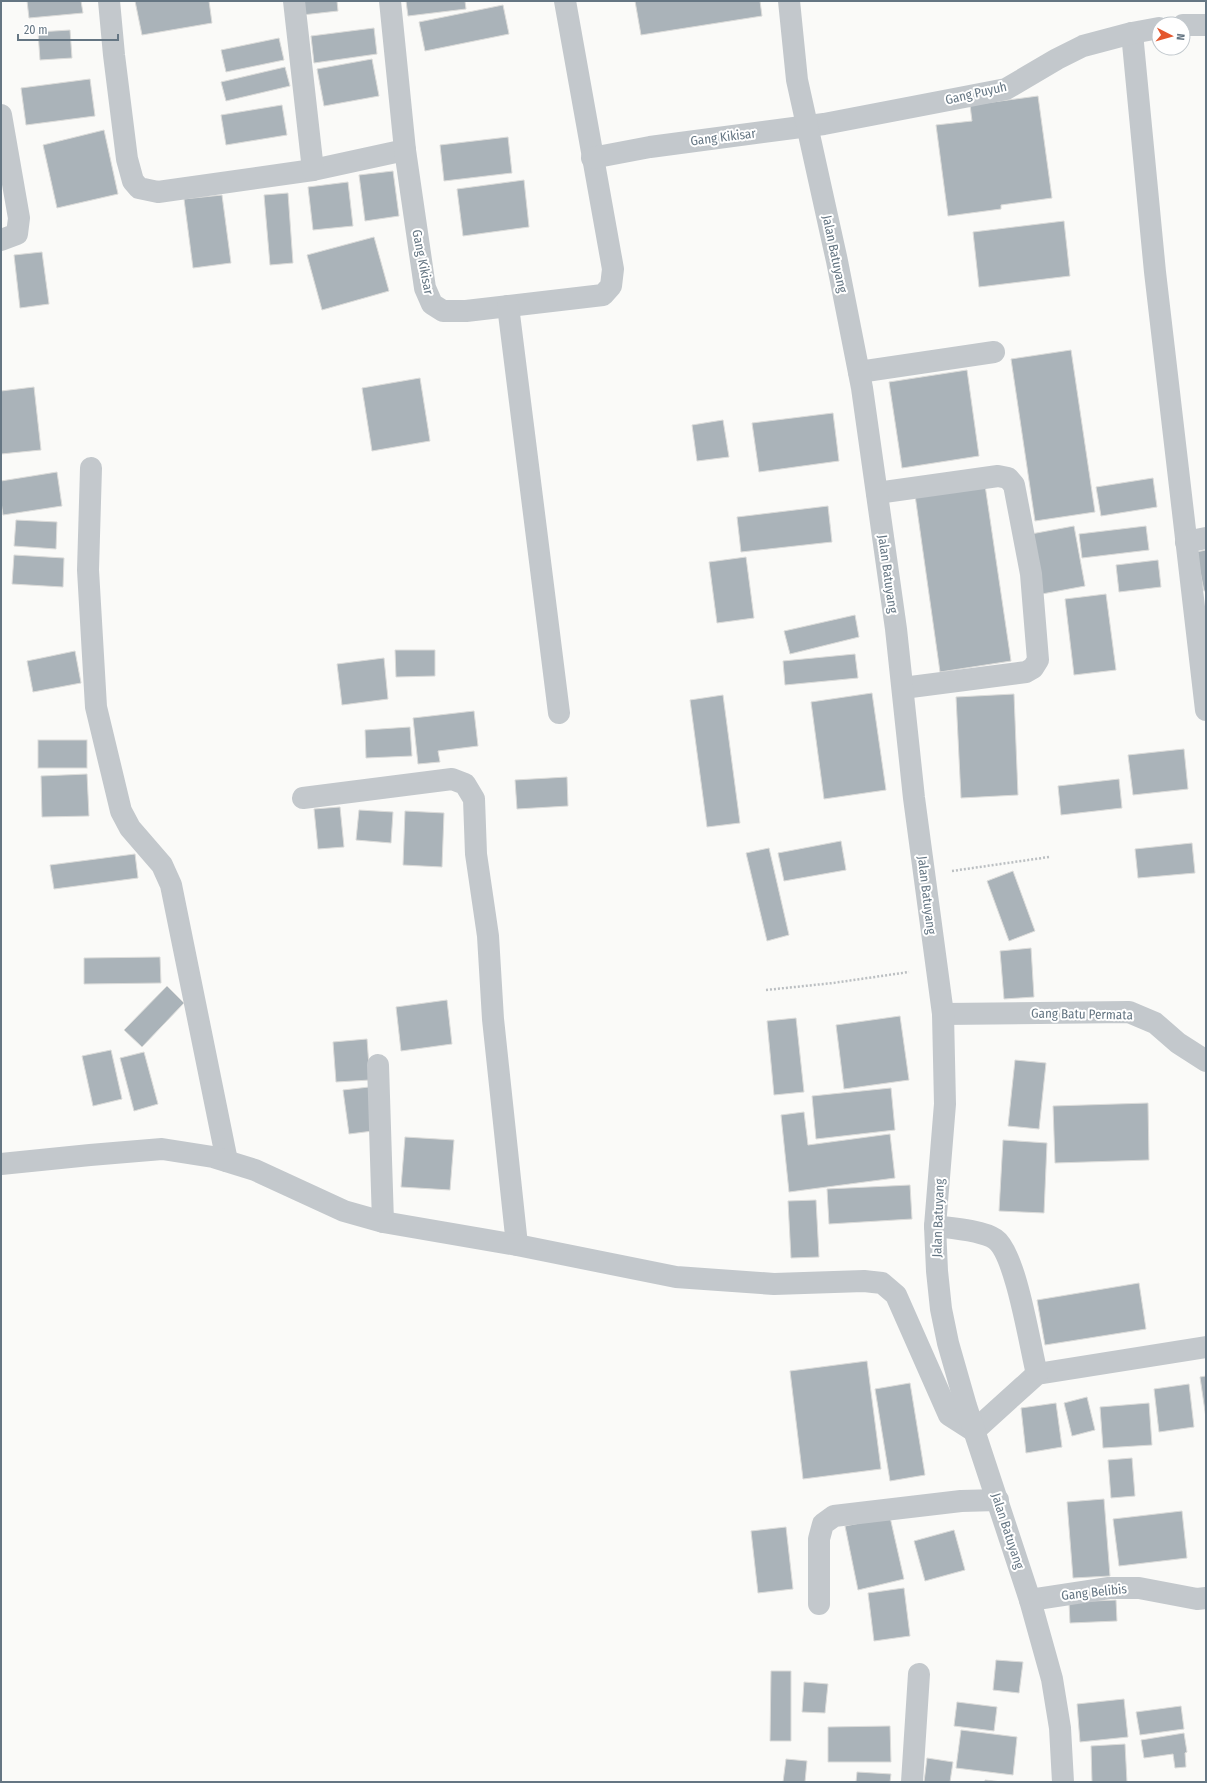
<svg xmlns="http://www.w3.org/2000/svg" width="1207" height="1783" font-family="'Fira Sans Condensed',sans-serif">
	<rect width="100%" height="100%" fill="#fafaf8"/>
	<g fill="#aab3b9" stroke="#dcdcda">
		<path d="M27 1H81L83 13 29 18Z"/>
		<path d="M135 1H209L212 23 142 35Z"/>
		<path d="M300 1H337L338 11 302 15Z"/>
		<path d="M406 1H465L466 9 408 16Z"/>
		<path d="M635 1H760L762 16 641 35Z"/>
		<path d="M503 5 509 34 425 51 419 22Z"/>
		<path d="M374 28 377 54 314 63 311 36Z"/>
		<path d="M70 30 72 58 40 60 38 32Z"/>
		<path d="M279 38 284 60 226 72 221 50Z"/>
		<path d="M372 59 379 96 324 106 317 69Z"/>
		<path d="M285 67 290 86 226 101 221 82Z"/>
		<path d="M90 79 95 116 26 125 21 88Z"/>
		<path d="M1038 96 1052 198 1001 205V209L948 216 936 125 972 121 970 105Z"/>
		<path d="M282 105 287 135 226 145 221 115Z"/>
		<path d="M104 130 118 194 57 208 43 145Z"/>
		<path d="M508 137 512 173 444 181 440 145Z"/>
		<path d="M393 171 399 216 365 221 359 175Z"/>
		<path d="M524 180 529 227 463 236 457 189Z"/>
		<path d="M348 182 353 226 313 230 308 187Z"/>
		<path d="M288 193 293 263 270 265 264 195Z"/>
		<path d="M222 195 231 263 193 268 184 199Z"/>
		<path d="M1064 221 1070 276 979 287 973 232Z"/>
		<path d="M374 237 389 291 322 310 307 255Z"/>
		<path d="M42 252 49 304 20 308 14 255Z"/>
		<path d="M1071 350 1095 512 1035 521 1011 359Z"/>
		<path d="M967 370 979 456 902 468 889 382Z"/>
		<path d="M420 378 430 441 372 451 362 388Z"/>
		<path d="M34 387 41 450 1 454V391Z"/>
		<path d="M833 413 839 461 759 472 752 423Z"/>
		<path d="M723 420 729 457 697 461 692 425Z"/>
		<path d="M57 472 62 506 3 515 1 502V481Z"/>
		<path d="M1153 478 1157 507 1101 516 1096 487Z"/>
		<path d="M985 485 1011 661 940 672 915 495Z"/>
		<path d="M828 506 832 542 741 552 737 517Z"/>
		<path d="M16 520 57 522 56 549 14 546Z"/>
		<path d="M1074 526 1085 586 1042 594 1031 534Z"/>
		<path d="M1146 526 1149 550 1082 558 1079 534Z"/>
		<path d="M1206 550V591H1204L1196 552Z"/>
		<path d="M14 555 64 558 63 587 12 584Z"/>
		<path d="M746 557 754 618 717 623 709 562Z"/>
		<path d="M1158 560 1161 587 1119 592 1116 565Z"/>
		<path d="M1106 594 1116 670 1074 675 1065 599Z"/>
		<path d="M855 615 859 637 790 654 784 631Z"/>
		<path d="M395 650H435V676L396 677Z"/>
		<path d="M75 651 81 683 33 692 27 661Z"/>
		<path d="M855 654 858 678 785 685 783 661Z"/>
		<path d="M384 658 388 699 342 705 337 664Z"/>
		<path d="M872 693 886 790 824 799 811 702Z"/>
		<path d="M1014 694 1018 795 961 798 956 697Z"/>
		<path d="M723 695 740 823 707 827 690 700Z"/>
		<path d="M474 711 478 746 438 751 440 762 418 764 413 718Z"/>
		<path d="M410 727 412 756 366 758 365 730Z"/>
		<rect x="38" y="740" width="49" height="28"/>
		<path d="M1184 749 1188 789 1133 795 1128 755Z"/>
		<path d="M87 774 89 816 42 817 41 776Z"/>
		<path d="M567 777 568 806 517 809 515 780Z"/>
		<path d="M1119 779 1122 808 1061 815 1058 786Z"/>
		<path d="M340 807 344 847 318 849 314 809Z"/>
		<path d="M359 810 393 812 391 843 356 840Z"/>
		<path d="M405 811 444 813 442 867 403 865Z"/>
		<path d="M841 841 846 870 784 881 778 853Z"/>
		<path d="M1192 843 1195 873 1138 878 1135 849Z"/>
		<path d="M769 848 789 935 767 941 746 853Z"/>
		<path d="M135 854 138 878 54 889 50 865Z"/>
		<path d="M1013 871 1035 931 1009 941 987 881Z"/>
		<path d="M1031 948 1034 997 1004 999 1000 951Z"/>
		<path d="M160 957 161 983 84 984V958Z"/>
		<path d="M167 986 184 1003 142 1047 124 1030Z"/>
		<path d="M447 1000 452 1044 401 1051 396 1007Z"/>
		<path d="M900 1016 909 1080 844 1089 836 1025Z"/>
		<path d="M796 1018 804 1092 774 1095 767 1021Z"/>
		<path d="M367 1039 370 1080 336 1082 333 1042Z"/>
		<path d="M111 1050 122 1099 93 1106 82 1056Z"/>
		<path d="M144 1052 158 1104 134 1111 120 1058Z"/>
		<path d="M1015 1060 1046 1063 1039 1129 1008 1126Z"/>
		<path d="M369 1087 373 1131 349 1134 343 1090Z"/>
		<path d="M891 1088 895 1130 816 1139 812 1096Z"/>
		<path d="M1148 1103 1149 1160 1055 1163 1053 1106Z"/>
		<path d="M804 1112 808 1145 890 1134 895 1178 789 1192 781 1115Z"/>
		<path d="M405 1137 454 1140 450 1190 401 1187Z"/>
		<path d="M1003 1140 1047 1143 1044 1213 999 1211Z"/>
		<path d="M910 1185 912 1219 829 1224 827 1189Z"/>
		<path d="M816 1200 819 1257 791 1258 788 1201Z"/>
		<path d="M1139 1283 1146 1329 1045 1345 1037 1300Z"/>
		<path d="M867 1361 881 1469 803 1479 790 1371Z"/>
		<path d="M1206 1376V1418L1200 1377Z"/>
		<path d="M910 1383 925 1475 890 1481 875 1389Z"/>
		<path d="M1189 1384 1194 1427 1159 1432 1154 1389Z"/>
		<path d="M1087 1397 1095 1430 1072 1436 1064 1403Z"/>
		<path d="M1056 1403 1062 1447 1026 1453 1021 1408Z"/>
		<path d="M1149 1403 1152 1445 1103 1448 1100 1407Z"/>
		<path d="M1132 1458 1135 1496 1111 1498 1108 1460Z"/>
		<path d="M1104 1499 1110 1576 1073 1578 1067 1502Z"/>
		<path d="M1182 1511 1187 1558 1119 1566 1113 1519Z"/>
		<path d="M890 1517 904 1579 858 1590 845 1526Z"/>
		<path d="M786 1527 793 1589 758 1593 751 1531Z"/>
		<path d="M954 1530 965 1570 925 1581 914 1541Z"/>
		<path d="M904 1588 910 1636 874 1641 868 1593Z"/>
		<path d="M1116 1600 1117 1621 1070 1623 1069 1602Z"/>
		<path d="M996 1660 1023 1662 1019 1693 993 1690Z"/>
		<path d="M771 1671H791V1741H770Z"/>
		<path d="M804 1682 828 1684 825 1713 802 1712Z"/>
		<path d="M1124 1699 1128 1737 1080 1742 1077 1704Z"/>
		<path d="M957 1702 997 1707 994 1731 954 1726Z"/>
		<path d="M1181 1706 1184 1729 1140 1735 1136 1712Z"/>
		<path d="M890 1726 891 1762H828V1727Z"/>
		<path d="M961 1730 1017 1737 1013 1775 956 1768Z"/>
		<path d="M1184 1733 1187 1752 1185 1753 1186 1767 1175 1768 1173 1754 1144 1758 1141 1740Z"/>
		<path d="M1125 1744 1127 1782H1092L1091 1746Z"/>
		<path d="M927 1758 953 1762 950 1782H924Z"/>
		<path d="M786 1759 807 1761 805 1782H783Z"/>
		<path d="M857 1772 891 1774 890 1782H856Z"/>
		<path d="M985 1780 1002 1782H985Z"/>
	</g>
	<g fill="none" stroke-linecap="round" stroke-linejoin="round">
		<g stroke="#bbbfc2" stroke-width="2.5" stroke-dasharray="2 2" stroke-linecap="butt">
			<path d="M952 871 1049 857"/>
			<path d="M766 990 833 983 909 972"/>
		</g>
		<g stroke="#c3c8cc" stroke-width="22">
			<path d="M109 1 114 55 127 159 133 181 139 188 158 192 313 170 405 150"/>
			<path d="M294 1 313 170"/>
			<path d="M390 1 405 150 425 288 432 304 443 311H466L603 295 611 286 613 269 565 1"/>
			<path d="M1183 25H1206"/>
			<path d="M1132 33 1155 272 1206 710"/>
			<path d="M1 115 19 218 17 234 1 240"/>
			<path d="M592 158 650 147 824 124 1006 89 1057 59 1083 46 1132 33 1159 28"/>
			<path d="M508 306 559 713"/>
			<path d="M859 372 994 352"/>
			<path d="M91 468 88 570 96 707 121 811 130 828 162 865 171 885 227 1161"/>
			<path d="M877 493 998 476 1008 478 1014 485 1031 574 1038 660 1033 668 1026 672 903 688"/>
			<path d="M1186 542 1206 538"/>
			<path d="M303 798 452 779 465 784 474 799 476 854 488 936 493 1019 517 1245"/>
			<path d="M943 1014 1129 1012 1155 1023 1178 1043 1206 1061"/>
			<path d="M378 1065 383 1222"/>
			<path d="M1 1164 90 1155 162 1149 213 1157 255 1170 344 1211 383 1222 517 1245 676 1277 774 1284 864 1281 882 1283 896 1295 949 1415 974 1431 1037 1374 1206 1347"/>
			<path d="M935 1226C950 1228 982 1230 995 1239 1016 1253 1030 1347 1037 1374"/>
			<path d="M1030 1600 1109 1588H1139L1197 1599 1206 1598"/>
			<path d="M819 1604V1539L823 1524 834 1516 961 1501 998 1500"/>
			<path d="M912 1782 919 1674"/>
		</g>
		<path stroke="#c3c8cc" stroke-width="22" d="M789 1 797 80 837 261 862 388 896 629 914 798 943 1014 945 1104 935 1226 937 1271 941 1309 948 1343 966 1406 1030 1600 1052 1679 1060 1728 1063 1782"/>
	</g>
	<g text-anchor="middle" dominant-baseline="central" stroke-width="4" stroke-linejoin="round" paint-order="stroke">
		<g font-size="13" fill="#657683" stroke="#fff">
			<text transform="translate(976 93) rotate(-13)">Gang Puyuh</text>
			<text transform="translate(723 137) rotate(-7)">Gang Kikisar</text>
			<text transform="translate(835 254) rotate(78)">Jalan Batuyang</text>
			<text transform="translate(423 262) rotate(79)">Gang Kikisar</text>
			<text transform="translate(888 574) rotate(82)">Jalan Batuyang</text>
			<text transform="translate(927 895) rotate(83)">Jalan Batuyang</text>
			<text transform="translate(1082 1014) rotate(1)">Gang Batu Permata</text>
			<text transform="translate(938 1218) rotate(-88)">Jalan Batuyang</text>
			<text transform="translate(1008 1531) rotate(72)">Jalan Batuyang</text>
			<text transform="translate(1094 1592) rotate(-6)">Gang Belibis</text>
		</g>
	</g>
	<rect width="1207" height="1783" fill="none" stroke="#657683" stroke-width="4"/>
	<g transform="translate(1171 36) rotate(96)"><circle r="19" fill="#ffffff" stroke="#c1c8cd"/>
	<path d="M0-3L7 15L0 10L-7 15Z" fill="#e4572e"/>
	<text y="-6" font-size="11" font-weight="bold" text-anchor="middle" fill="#657683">N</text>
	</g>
	<path d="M18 34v6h100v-6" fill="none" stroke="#657683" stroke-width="2"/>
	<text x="24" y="34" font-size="12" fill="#657683" stroke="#ffffff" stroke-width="3" paint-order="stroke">20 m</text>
</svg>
